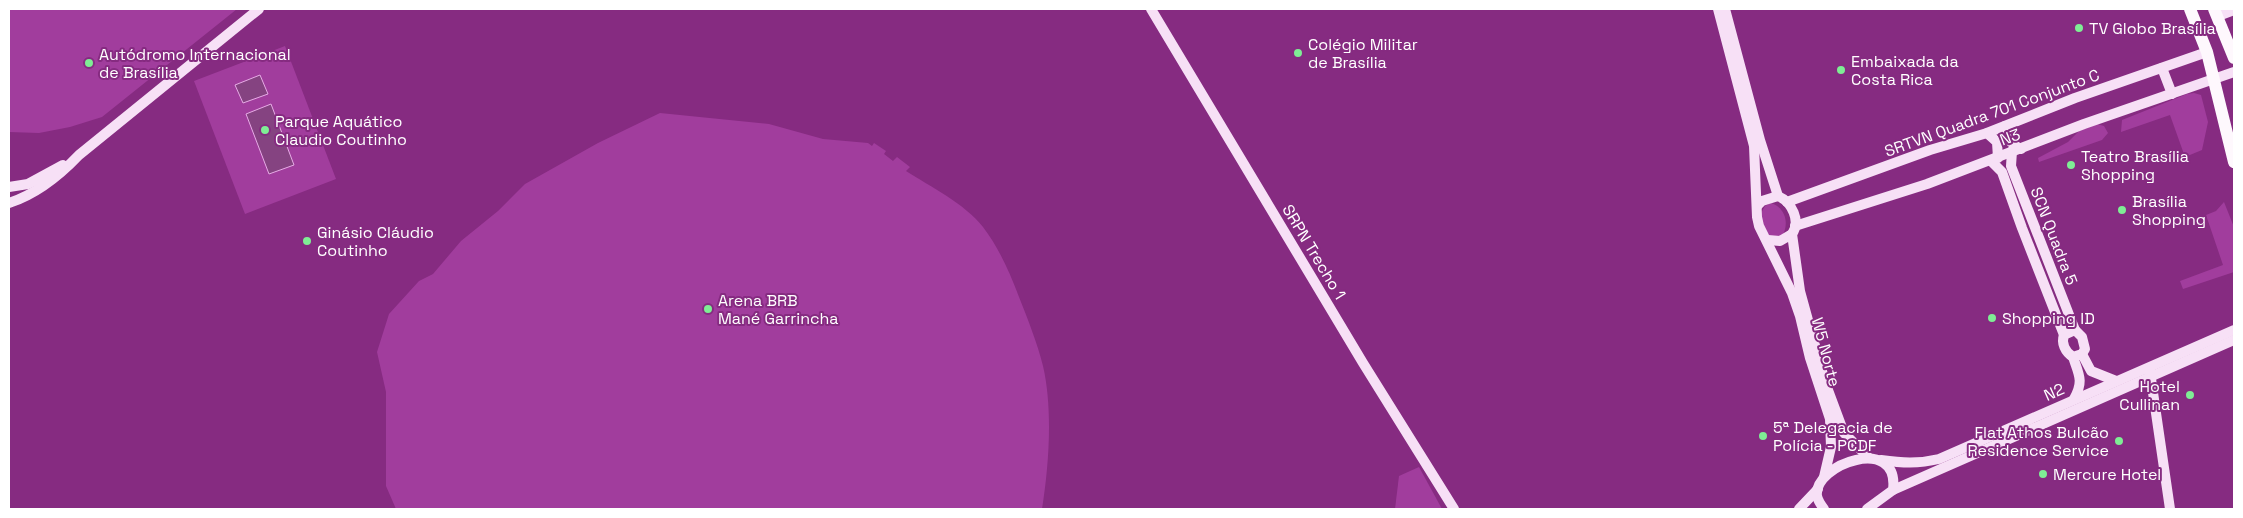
<svg xmlns="http://www.w3.org/2000/svg" width="2243" height="518" font-family="'Space Grotesk',sans-serif">
	<rect width="100%" height="100%" fill="#862b81"/>
	<g fill="#a13d9d">
		<path d="M9 9H237L102 117 70 127 39 133 9 132Z"/>
		<path d="M285 46 336 179 245 214 194 81Z"/>
		<path d="M2194 93 2201 95 2208 122 2202 150 2185 157 2170 115 2121 132 2122 120 2187 94Z"/>
		<path d="M660 113 769 124 823 139 868 143 872 146 874 143 886 151 884 154 893 161 897 157 910 167 906 171C931 187 964 203 983 227 999 248 1010 273 1019 297 1028 320 1037 342 1043 366 1053 409 1049 465 1042 509H396L386 486V392L377 352 389 314 419 281 433 274 461 241 498 211 525 184 598 143Z"/>
		<path d="M2097 124 2104 126 2108 133 2102 140 2039 162 2038 158 2068 142 2079 131Z"/>
		<path d="M2224 202 2234 227V272L2183 289 2180 281 2223 265 2206 215 2216 211Z"/>
		<path d="M1771 203C1786 208 1790 225 1781 238L1774 239 1766 234 1760 215 1765 206Z"/>
		<path d="M1419 467 1442 509H1395L1399 476Z"/>
	</g>
	<g fill="#854381" stroke="#e7ace6">
		<path d="M260 75 268 94 243 103 235 85Z"/>
		<path d="M271 104 294 165 269 174 246 114Z"/>
	</g>
	<g fill="none" stroke-linecap="round" stroke-linejoin="round">
		<g stroke="#f7e0f6" stroke-width="10">
			<path d="M1151 9 1363 363 1454 509"/>
			<path d="M1718 9 1754 146 1757 217 1759 226 1792 293 1800 316 1810 358 1830 419 1831 447 1824 477"/>
			<path d="M1725 9 1760 140 1778 196"/>
			<path d="M2218 16 2234 10"/>
			<path d="M2162 68 2172 94"/>
			<path d="M2005 126C2006 139 2010 143 2021 149"/>
			<path d="M1987 133 1997 142 1998 158"/>
			<path d="M2012 151 2011 166 2075 330"/>
			<path d="M1991 161 2002 172 2022 228 2064 335"/>
			<path d="M9 187 28 184 63 165"/>
			<path d="M1787 202 1930 150 1987 133 2075 98 2207 52"/>
			<path d="M9 203C37 194 59 176 79 155L259 9"/>
			<path d="M1757 206 1762 201 1778 196C1792 202 1801 221 1792 234L1780 241 1768 240"/>
			<path d="M1795 226 1927 184 2084 124 2234 72"/>
			<path d="M1792 234 1800 291 1825 382 1844 433 1868 457"/>
			<path d="M2075 330 2082 337 2085 349 2082 354 2073 357C2065 352 2061 343 2064 335Z"/>
			<path d="M2082 354 2091 371 2116 381"/>
			<path d="M2073 357C2079 375 2084 381 2074 399"/>
			<path d="M2150 372 2170 509"/>
			<path d="M1881 460C1902 463 1918 464 1939 459L2234 330"/>
			<path d="M1893 490 2234 340"/>
			<path d="M1799 509 1818 489"/>
			<path d="M1824 509C1821 505 1818 501 1817 496 1813 464 1900 434 1893 490L1867 509"/>
		</g>
		<g stroke="#fef8fd" stroke-width="12">
			<path d="M2190 9 2207 52 2234 162"/>
			<path d="M2214 9 2234 58"/>
		</g>
	</g>
	<g fill="#7fed95" stroke="#862b81" stroke-width="2">
		<circle cx="2079" cy="28" r="5"/>
		<circle cx="1298" cy="53" r="5"/>
		<circle cx="89" cy="63" r="5"/>
		<circle cx="1841" cy="70" r="5"/>
		<circle cx="265" cy="130" r="5"/>
		<circle cx="2071" cy="165" r="5"/>
		<circle cx="2122" cy="210" r="5"/>
		<circle cx="307" cy="241" r="5"/>
		<circle cx="708" cy="309" r="5"/>
		<circle cx="1992" cy="318" r="5"/>
		<circle cx="2190" cy="395" r="5"/>
		<circle cx="1763" cy="436" r="5"/>
		<circle cx="2119" cy="441" r="5"/>
		<circle cx="2043" cy="474" r="5"/>
	</g>
	<g text-anchor="middle" dominant-baseline="central" stroke-width="4" stroke-linejoin="round" paint-order="stroke">
		<g font-size="16" fill="#fff" stroke="#862b81" text-anchor="start">
			<text x="2089" y="28">TV Globo Brasília</text>
			<text x="1308" y="44">Colégio Militar<tspan x="1308" dy="18">de Brasília</tspan></text>
			<text x="99" y="54">Autódromo Internacional<tspan x="99" dy="18">de Brasília</tspan></text>
			<text x="1851" y="61">Embaixada da<tspan x="1851" dy="18">Costa Rica</tspan></text>
			<text x="275" y="121">Parque Aquático<tspan x="275" dy="18">Claudio Coutinho</tspan></text>
			<text x="2081" y="156">Teatro Brasília<tspan x="2081" dy="18">Shopping</tspan></text>
			<text x="2132" y="201">Brasília<tspan x="2132" dy="18">Shopping</tspan></text>
			<text x="317" y="232">Ginásio Cláudio<tspan x="317" dy="18">Coutinho</tspan></text>
			<text x="718" y="300">Arena BRB<tspan x="718" dy="18">Mané Garrincha</tspan></text>
			<text x="2002" y="318">Shopping ID</text>
			<text x="2180" y="386" text-anchor="end">Hotel<tspan x="2180" dy="18">Cullinan</tspan></text>
			<text x="1773" y="427">5ª Delegacia de<tspan x="1773" dy="18">Polícia - PCDF</tspan></text>
			<text x="2109" y="432" text-anchor="end">Flat Athos Bulcão<tspan x="2109" dy="18">Residence Service</tspan></text>
			<text x="2053" y="474">Mercure Hotel</text>
		</g>
		<g font-size="16" fill="#fff" stroke="#862b81">
			<text transform="translate(1992 113) rotate(-20)">SRTVN Quadra 701 Conjunto C</text>
			<text transform="translate(2010 137) rotate(-21)">N3</text>
			<text transform="translate(2054 236) rotate(69)">SCN Quadra 5</text>
			<text transform="translate(1314 252) rotate(59)">SRPN Trecho 1</text>
			<text transform="translate(1826 352) rotate(75)">W5 Norte</text>
			<text transform="translate(2054 392) rotate(-24)">N2</text>
		</g>
	</g>
	<rect width="2243" height="518" fill="none" stroke="#ffffff" stroke-width="20"/>
</svg>
